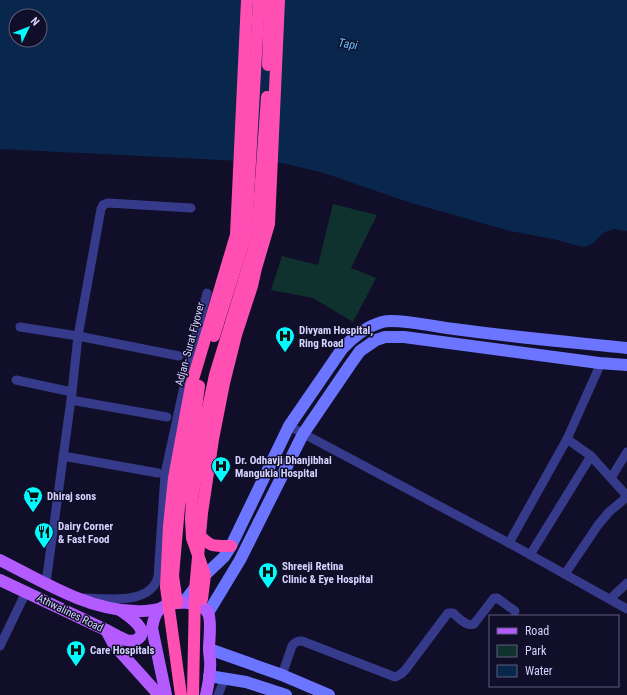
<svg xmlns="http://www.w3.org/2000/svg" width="627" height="695" font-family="'Roboto Condensed',sans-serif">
	<rect width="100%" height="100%" fill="#100e28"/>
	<path fill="#10322e" d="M333 204 377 215 351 268 376 278 353 322 313 298 271 290 282 256 318 265Z"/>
	<path fill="#09274c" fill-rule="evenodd" d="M0 0H627V231L614 229 605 232 592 244 585 247 574 245 558 240 510 231 408 202 324 173 282 163 0 149ZM16 16H40V40H16Z"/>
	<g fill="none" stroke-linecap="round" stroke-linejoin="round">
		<g stroke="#363a8a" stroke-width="9">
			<path d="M20 327 78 336 179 356"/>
			<path d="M16 380 72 392"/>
			<path d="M71 400 167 417"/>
			<path d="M289 426 509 543 627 609"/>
			<path d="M567 439 591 456 627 496"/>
			<path d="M63 456 158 473"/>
			<path d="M611 478 627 452"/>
			<path d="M509 543 567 439 601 363"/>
			<path d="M530 555 591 456"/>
			<path d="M565 574 598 525 609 512 627 497"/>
			<path d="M46 583 72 392 78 336 101 209 103 205 108 203 191 208"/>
			<path d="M84 598C106 598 150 606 158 577L165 474 193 345 207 293"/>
			<path d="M610 599 627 583"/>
			<path d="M0 646 26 592"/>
			<path d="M282 675 292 646C295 642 297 641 302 641L395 677 401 674 406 669 448 613H453C459 618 466 627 474 624L494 598H497L515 611"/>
			<path d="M218 695 225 678"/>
		</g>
		<g stroke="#6b75ff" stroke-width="12">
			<path d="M184 602 205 575 224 557 231 546 289 426 342 349C353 337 365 327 382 322 397 318 437 327 454 329 512 337 569 342 627 348"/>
			<path d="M208 613 240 560 303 434 350 365 360 351 376 340 385 337H404L599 363 627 365"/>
			<path d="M209 649 282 675 329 695"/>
			<path d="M209 676 246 682 286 695"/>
		</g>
		<g stroke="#b35bff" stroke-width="12">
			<path d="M0 560C42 581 87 610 135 611 144 612 152 610 160 609"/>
			<path d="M0 580 106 630 114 645 159 695"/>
			<path d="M106 630C113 633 120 638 126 640 130 641 136 641 139 638 149 629 127 615 120 610"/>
			<path d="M166 695 152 628C153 622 155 613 160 609 170 600 202 600 208 613 212 621 209 640 209 649 209 655 211 662 210 668 210 677 208 686 206 695"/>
		</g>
		<g stroke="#ff4fb3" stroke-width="12">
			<path d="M268 65 270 0"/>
			<path d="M214 336 246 234 259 0"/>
			<path d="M197 533C211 547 211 546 231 546"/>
			<path d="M202 599 205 575 192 538 191 519 192 499 205 422 215 375 257 238 267 97"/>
			<path d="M177 603 173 576 179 507 194 423 199 386"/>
			<path d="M181 695 166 587 169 526 174 478 191 386 236 235 247 0"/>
			<path d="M193 695 195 590 202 513 213 439 224 383 236 335 252 286 256 268 269 224 279 0"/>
		</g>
	</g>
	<defs>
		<g id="hospital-pin" transform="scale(1)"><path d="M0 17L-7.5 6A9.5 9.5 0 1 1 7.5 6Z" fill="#00fcff" stroke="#100e28"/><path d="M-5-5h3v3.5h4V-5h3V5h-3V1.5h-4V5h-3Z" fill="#111"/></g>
		<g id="supermarket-pin" transform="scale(1)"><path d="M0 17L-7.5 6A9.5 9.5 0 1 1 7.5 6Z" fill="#00fcff" stroke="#100e28"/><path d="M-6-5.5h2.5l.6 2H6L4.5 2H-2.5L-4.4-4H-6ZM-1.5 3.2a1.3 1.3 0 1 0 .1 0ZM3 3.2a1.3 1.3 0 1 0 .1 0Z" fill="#111"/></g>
		<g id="restaurant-pin" transform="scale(1)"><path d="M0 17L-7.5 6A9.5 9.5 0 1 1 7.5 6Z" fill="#00fcff" stroke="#100e28"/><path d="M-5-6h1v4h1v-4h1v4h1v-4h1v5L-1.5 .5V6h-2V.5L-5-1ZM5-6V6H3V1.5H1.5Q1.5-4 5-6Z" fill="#111"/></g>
	</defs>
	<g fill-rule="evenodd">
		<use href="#hospital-pin" x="285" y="336"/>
		<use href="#hospital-pin" x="221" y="466"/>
		<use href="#supermarket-pin" x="33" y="496"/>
		<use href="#restaurant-pin" x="44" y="532"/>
		<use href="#hospital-pin" x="268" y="572"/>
		<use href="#hospital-pin" x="76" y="650"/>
	</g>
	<g text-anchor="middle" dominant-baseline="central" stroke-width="3" stroke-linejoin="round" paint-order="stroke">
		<g font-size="11" font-weight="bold" fill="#d5d4ff" stroke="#100e28" text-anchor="start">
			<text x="299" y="330">Divyam Hospital,<tspan x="299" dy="13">Ring Road</tspan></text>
			<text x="235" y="460">Dr. Odhavji Dhanjibhai<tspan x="235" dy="13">Mangukia Hospital</tspan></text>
			<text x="47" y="496">Dhiraj sons</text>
			<text x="58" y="526">Dairy Corner<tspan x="58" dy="13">&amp; Fast Food</tspan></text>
			<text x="282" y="566">Shreeji Retina<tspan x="282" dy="13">Clinic &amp; Eye Hospital</tspan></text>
			<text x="90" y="650">Care Hospitals</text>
		</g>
		<g font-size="11" fill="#d5d4ff" stroke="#100e28">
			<text transform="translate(190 344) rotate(-75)">Adjan- Surat Flyover</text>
			<text transform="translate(70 613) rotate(26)">Athwalines Road</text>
		</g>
		<g font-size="12" font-style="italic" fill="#62c5ff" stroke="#100e28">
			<text transform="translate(348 44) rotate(9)">Tapi</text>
		</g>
	</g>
	<rect x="489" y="615" width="130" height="72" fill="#100e28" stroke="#5f5d7e"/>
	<rect x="497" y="628" width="20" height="6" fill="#b35bff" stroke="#5f5d7e"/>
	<text x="525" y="635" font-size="12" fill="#d5d4ff">Road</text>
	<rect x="497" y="645" width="20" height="12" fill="#10322e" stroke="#5f5d7e"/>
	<text x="525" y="655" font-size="12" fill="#d5d4ff">Park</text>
	<rect x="497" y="665" width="20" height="12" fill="#09274c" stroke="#5f5d7e"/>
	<text x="525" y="675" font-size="12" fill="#d5d4ff">Water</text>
	<g transform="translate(28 28) rotate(47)"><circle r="19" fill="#100e28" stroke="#5f5d7e"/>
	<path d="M0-3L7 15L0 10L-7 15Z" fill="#00fcff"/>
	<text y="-6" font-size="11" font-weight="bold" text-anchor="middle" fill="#d5d4ff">N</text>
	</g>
</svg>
